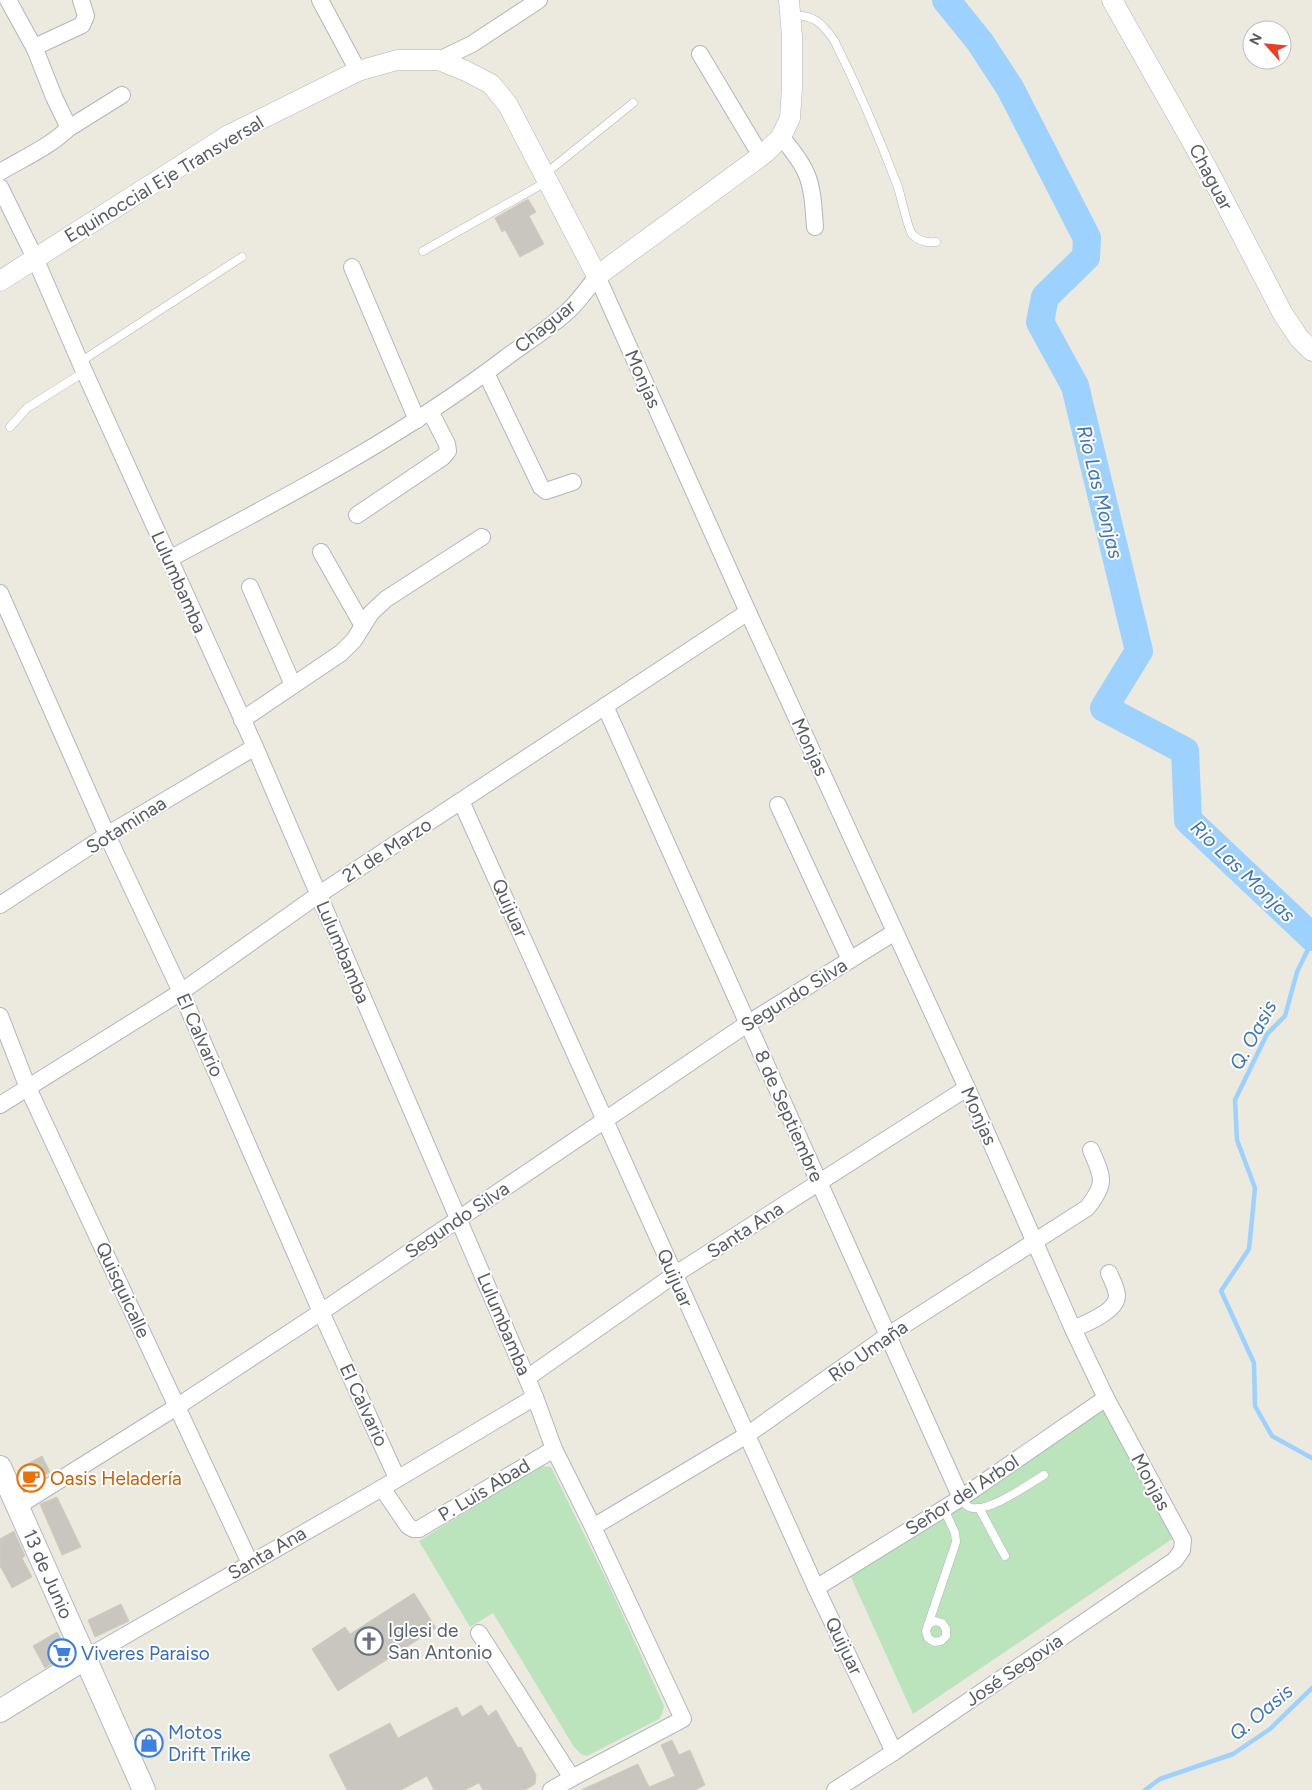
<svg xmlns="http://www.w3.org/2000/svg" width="1312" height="1790" font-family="Figtree,sans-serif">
	<rect width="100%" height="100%" fill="#ece9df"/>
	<g fill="#bbe4bd">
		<path d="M1118 1401 1184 1531 913 1714 850 1575Z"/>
		<path d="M539 1466 551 1467 609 1585 664 1706 662 1714 659 1719 587 1756 581 1754 574 1747 493 1613 470 1627 419 1541Z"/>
	</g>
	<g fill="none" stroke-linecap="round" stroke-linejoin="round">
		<g stroke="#9dd1fe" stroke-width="4.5">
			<path d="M1312 941 1297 972 1285 1016 1267 1034 1235 1100 1237 1140 1255 1188 1249 1249 1221 1291 1254 1363 1255 1406 1272 1436 1312 1458"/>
			<path d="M1145 1790 1160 1779 1233 1754 1270 1729 1312 1688"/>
		</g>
		<path stroke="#9dd1fe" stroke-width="28" d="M946 0 980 42 1010 88 1087 238 1086 257 1045 297 1040 322 1075 386 1139 651 1104 708 1185 751 1188 820 1312 937"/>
	</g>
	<g fill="#c8c6bf" stroke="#d0cbbe">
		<path d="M528 199 536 212 529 216 544 244 520 257 505 230 502 232 495 218Z"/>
		<path d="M42 1456 50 1472 29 1484 20 1468Z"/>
		<path d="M57 1497 81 1547 62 1555 40 1504Z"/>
		<path d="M14 1531 25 1556 22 1558 32 1577 12 1588 0 1566V1539Z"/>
		<path d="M414 1593 436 1628 338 1691 312 1649 345 1627 350 1634Z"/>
		<path d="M121 1604 129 1621 95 1637 88 1620Z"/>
		<path d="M57 1632 67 1650 64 1656 45 1668 33 1646Z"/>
		<path d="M481 1705 488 1716 496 1710 518 1748 521 1747 536 1775 535 1784 525 1790H483L479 1783 465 1790H434L427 1776 401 1790H347L329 1755 390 1723 398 1738 457 1707 462 1717Z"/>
		<path d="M153 1732 159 1749 148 1757 140 1737Z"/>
		<path d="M672 1740 679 1755 690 1750 705 1785 695 1790H581L638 1764 649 1787 675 1776 661 1745Z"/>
	</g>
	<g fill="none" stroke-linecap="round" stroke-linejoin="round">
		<g stroke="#b2b6ba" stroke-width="9">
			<g id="service">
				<path d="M791 15C814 15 821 22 834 40 858 88 879 137 898 187 901 197 908 229 912 234 919 242 927 243 936 242"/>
				<path d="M545 174 633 103"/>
				<path d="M423 251 546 182"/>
				<path d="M80 362 242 257"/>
				<path d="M10 427 27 408 84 372"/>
				<path d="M961 1498C963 1501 965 1505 969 1507 986 1515 1029 1484 1044 1475"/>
				<path d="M979 1508 1005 1556"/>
				<path d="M929 1624 935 1621 942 1623 946 1629V1636L941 1641 934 1642 928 1638 926 1631 956 1542 955 1533 944 1509"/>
			</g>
		</g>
		<g stroke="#b2b6ba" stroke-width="18">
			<g id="minor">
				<path d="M8 0 35 49"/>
				<path d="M320 0 358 71"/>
				<path d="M700 54 761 156"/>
				<path d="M439 60 472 44 539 0"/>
				<path d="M69 128 122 95"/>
				<path d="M781 137C811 171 812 183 815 227"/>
				<path d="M0 172C24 158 49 147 69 128L54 97 35 49 39 45 82 25 86 16 81 0"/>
				<path d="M0 187 35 258 80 362 255 747 535 1397 554 1449 593 1527 683 1719 572 1778"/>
				<path d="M352 267 417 420"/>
				<path d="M486 373 541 487 546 491 573 482"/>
				<path d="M357 515 443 457 448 451 447 444 430 411"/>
				<path d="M321 552 363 626"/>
				<path d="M169 559C284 498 400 438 504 359 525 343 549 329 568 311 579 301 588 288 597 276L748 612 967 1088 1073 1329 1106 1398 1183 1540 1182 1550 1175 1560 894 1752 835 1790"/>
				<path d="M250 587 293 685"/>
				<path d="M0 593 107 835 181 992 321 1312 397 1478"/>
				<path d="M605 706 961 1498"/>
				<path d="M242 720 341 653 354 640 371 613 386 599 482 537"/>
				<path d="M461 801 816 1588 894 1752"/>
				<path d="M778 805 850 960"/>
				<path d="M0 905 107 835 255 747"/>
				<path d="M0 1016 28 1088 250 1563"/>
				<path d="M0 1105 181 992 318 895 748 612"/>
				<path d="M1073 1329C1085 1324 1117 1311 1117 1296 1117 1289 1112 1280 1109 1273"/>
				<path d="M527 1378 674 1275 967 1088"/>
				<path d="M382 1488 408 1526 413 1529H419L554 1449"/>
				<path d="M18 1506 178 1406 321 1312 747 1024 895 932"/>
				<path d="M593 1527 747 1435 887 1336 1087 1208C1107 1183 1103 1178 1091 1150"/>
				<path d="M816 1588 961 1498 1106 1398"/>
				<path d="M479 1633 572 1778 551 1790"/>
				<path d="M86 1658 382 1488 535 1397"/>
			</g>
		</g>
		<g stroke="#b2b6ba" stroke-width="21">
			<g id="tertiary">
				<path d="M1112 0 1208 170 1283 314 1299 338 1312 351"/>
				<path d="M0 281 229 135 358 71 397 60H439L466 71 491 84 508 105 597 276 765 153 781 137 790 118 792 88V36L789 0"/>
			</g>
		</g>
		<g stroke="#b5b9bf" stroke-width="24">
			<g id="secondary">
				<path d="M0 1467 144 1790"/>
				<path d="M0 1711 86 1658"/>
			</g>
		</g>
		<use href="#service" stroke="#fff" stroke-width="8"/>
		<use href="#minor" stroke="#fff" stroke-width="16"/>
		<use href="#tertiary" stroke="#fff" stroke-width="20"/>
		<use href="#secondary" stroke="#fff" stroke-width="22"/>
	</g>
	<defs>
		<g id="cafe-ring" transform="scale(1.4375)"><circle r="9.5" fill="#fff" stroke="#e8710a" stroke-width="1.5"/><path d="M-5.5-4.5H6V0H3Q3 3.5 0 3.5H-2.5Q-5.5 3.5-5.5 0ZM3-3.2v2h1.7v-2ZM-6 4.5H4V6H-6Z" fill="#e8710a"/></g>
		<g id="church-ring" transform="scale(1.4375)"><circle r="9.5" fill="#fff" stroke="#6b7280" stroke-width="1.5"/><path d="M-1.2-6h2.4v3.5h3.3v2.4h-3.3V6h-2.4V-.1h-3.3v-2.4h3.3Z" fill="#6b7280"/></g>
		<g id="supermarket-ring" transform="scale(1.4375)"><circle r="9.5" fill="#fff" stroke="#3f7fe0" stroke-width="1.5"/><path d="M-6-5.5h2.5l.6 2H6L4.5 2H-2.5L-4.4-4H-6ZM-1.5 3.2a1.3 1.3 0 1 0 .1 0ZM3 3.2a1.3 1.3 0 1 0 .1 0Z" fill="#3f7fe0"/></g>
		<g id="shop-ring" transform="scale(1.4375)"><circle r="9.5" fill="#fff" stroke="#3f7fe0" stroke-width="1.5"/><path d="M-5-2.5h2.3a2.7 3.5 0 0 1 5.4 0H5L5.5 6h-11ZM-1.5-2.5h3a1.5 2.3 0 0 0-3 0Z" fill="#3f7fe0"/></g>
	</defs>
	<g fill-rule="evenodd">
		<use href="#cafe-ring" x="31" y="1478"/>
		<use href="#church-ring" x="369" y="1641"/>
		<use href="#supermarket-ring" x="62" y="1653"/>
		<use href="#shop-ring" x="149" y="1743"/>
	</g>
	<g text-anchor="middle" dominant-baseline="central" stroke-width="4" stroke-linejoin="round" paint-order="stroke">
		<g font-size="19" fill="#585c61" stroke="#fff">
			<text transform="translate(1211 177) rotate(62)">Chaguar</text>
			<text transform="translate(164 179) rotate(-31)">Equinoccial Eje Transversal</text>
			<text transform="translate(545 326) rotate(-39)">Chaguar</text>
			<text transform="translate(643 379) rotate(66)">Monjas</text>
			<text transform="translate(179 582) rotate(66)">Lulumbamba</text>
			<text transform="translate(810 747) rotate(65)">Monjas</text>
			<text transform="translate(126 825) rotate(-32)">Sotaminaa</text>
			<text transform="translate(387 850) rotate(-33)">21 de Marzo</text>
			<text transform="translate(510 908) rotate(66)">Quijuar</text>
			<text transform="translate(343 952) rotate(67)">Lulumbamba</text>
			<text transform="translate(794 995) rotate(-32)">Segundo Silva</text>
			<text transform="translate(200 1035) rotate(66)">El Calvario</text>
			<text transform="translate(789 1116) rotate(66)">8 de Septiembre</text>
			<text transform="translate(979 1116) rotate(66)">Monjas</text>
			<text transform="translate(457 1220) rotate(-34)">Segundo Silva</text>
			<text transform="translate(745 1230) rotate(-33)">Santa Ana</text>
			<text transform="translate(675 1278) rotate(66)">Quijuar</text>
			<text transform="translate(123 1290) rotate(65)">Quisquicalle</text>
			<text transform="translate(504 1324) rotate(67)">Lulumbamba</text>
			<text transform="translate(868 1351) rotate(-35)">Río Umaña</text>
			<text transform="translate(364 1405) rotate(65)">El Calvario</text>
			<text transform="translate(1151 1482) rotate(62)">Monjas</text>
			<text transform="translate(484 1490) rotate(-31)">P. Luis Abad</text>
			<text transform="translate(962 1495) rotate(-33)">Señor del Arbol</text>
			<text transform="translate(267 1553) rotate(-30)">Santa Ana</text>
			<text transform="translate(48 1574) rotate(66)">13 de Junio</text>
			<text transform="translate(844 1646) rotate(64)">Quijuar</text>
			<text transform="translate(1014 1670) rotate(-34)">José Segovia</text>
		</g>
		<g font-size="19" fill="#c56008" stroke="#fff" text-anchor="start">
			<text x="50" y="1478">Oasis Heladería</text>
		</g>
		<g font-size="19" fill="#5b616d" stroke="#fff" text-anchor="start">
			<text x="388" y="1630">Iglesi de<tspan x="388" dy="22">San Antonio</tspan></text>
		</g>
		<g font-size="19" fill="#366cbe" stroke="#fff" text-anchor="start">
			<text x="81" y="1653">Viveres Paraiso</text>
			<text x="168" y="1732">Motos<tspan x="168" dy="22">Drift Trike</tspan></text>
		</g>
		<g font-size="20" font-style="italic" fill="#3f76b7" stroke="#fff">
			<text transform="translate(1100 492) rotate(76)">Rio Las Monjas</text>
			<text transform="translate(1243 871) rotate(44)">Rio Las Monjas</text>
			<text transform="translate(1253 1035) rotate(-61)">Q. Oasis</text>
			<text transform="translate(1261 1712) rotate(-40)">Q. Oasis</text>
		</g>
	</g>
	<g transform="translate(1267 45) rotate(297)"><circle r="24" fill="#ffffff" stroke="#bcbec0"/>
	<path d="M0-4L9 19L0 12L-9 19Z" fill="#e73f2a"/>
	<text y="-8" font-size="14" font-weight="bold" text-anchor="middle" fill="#585c61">N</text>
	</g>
</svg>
